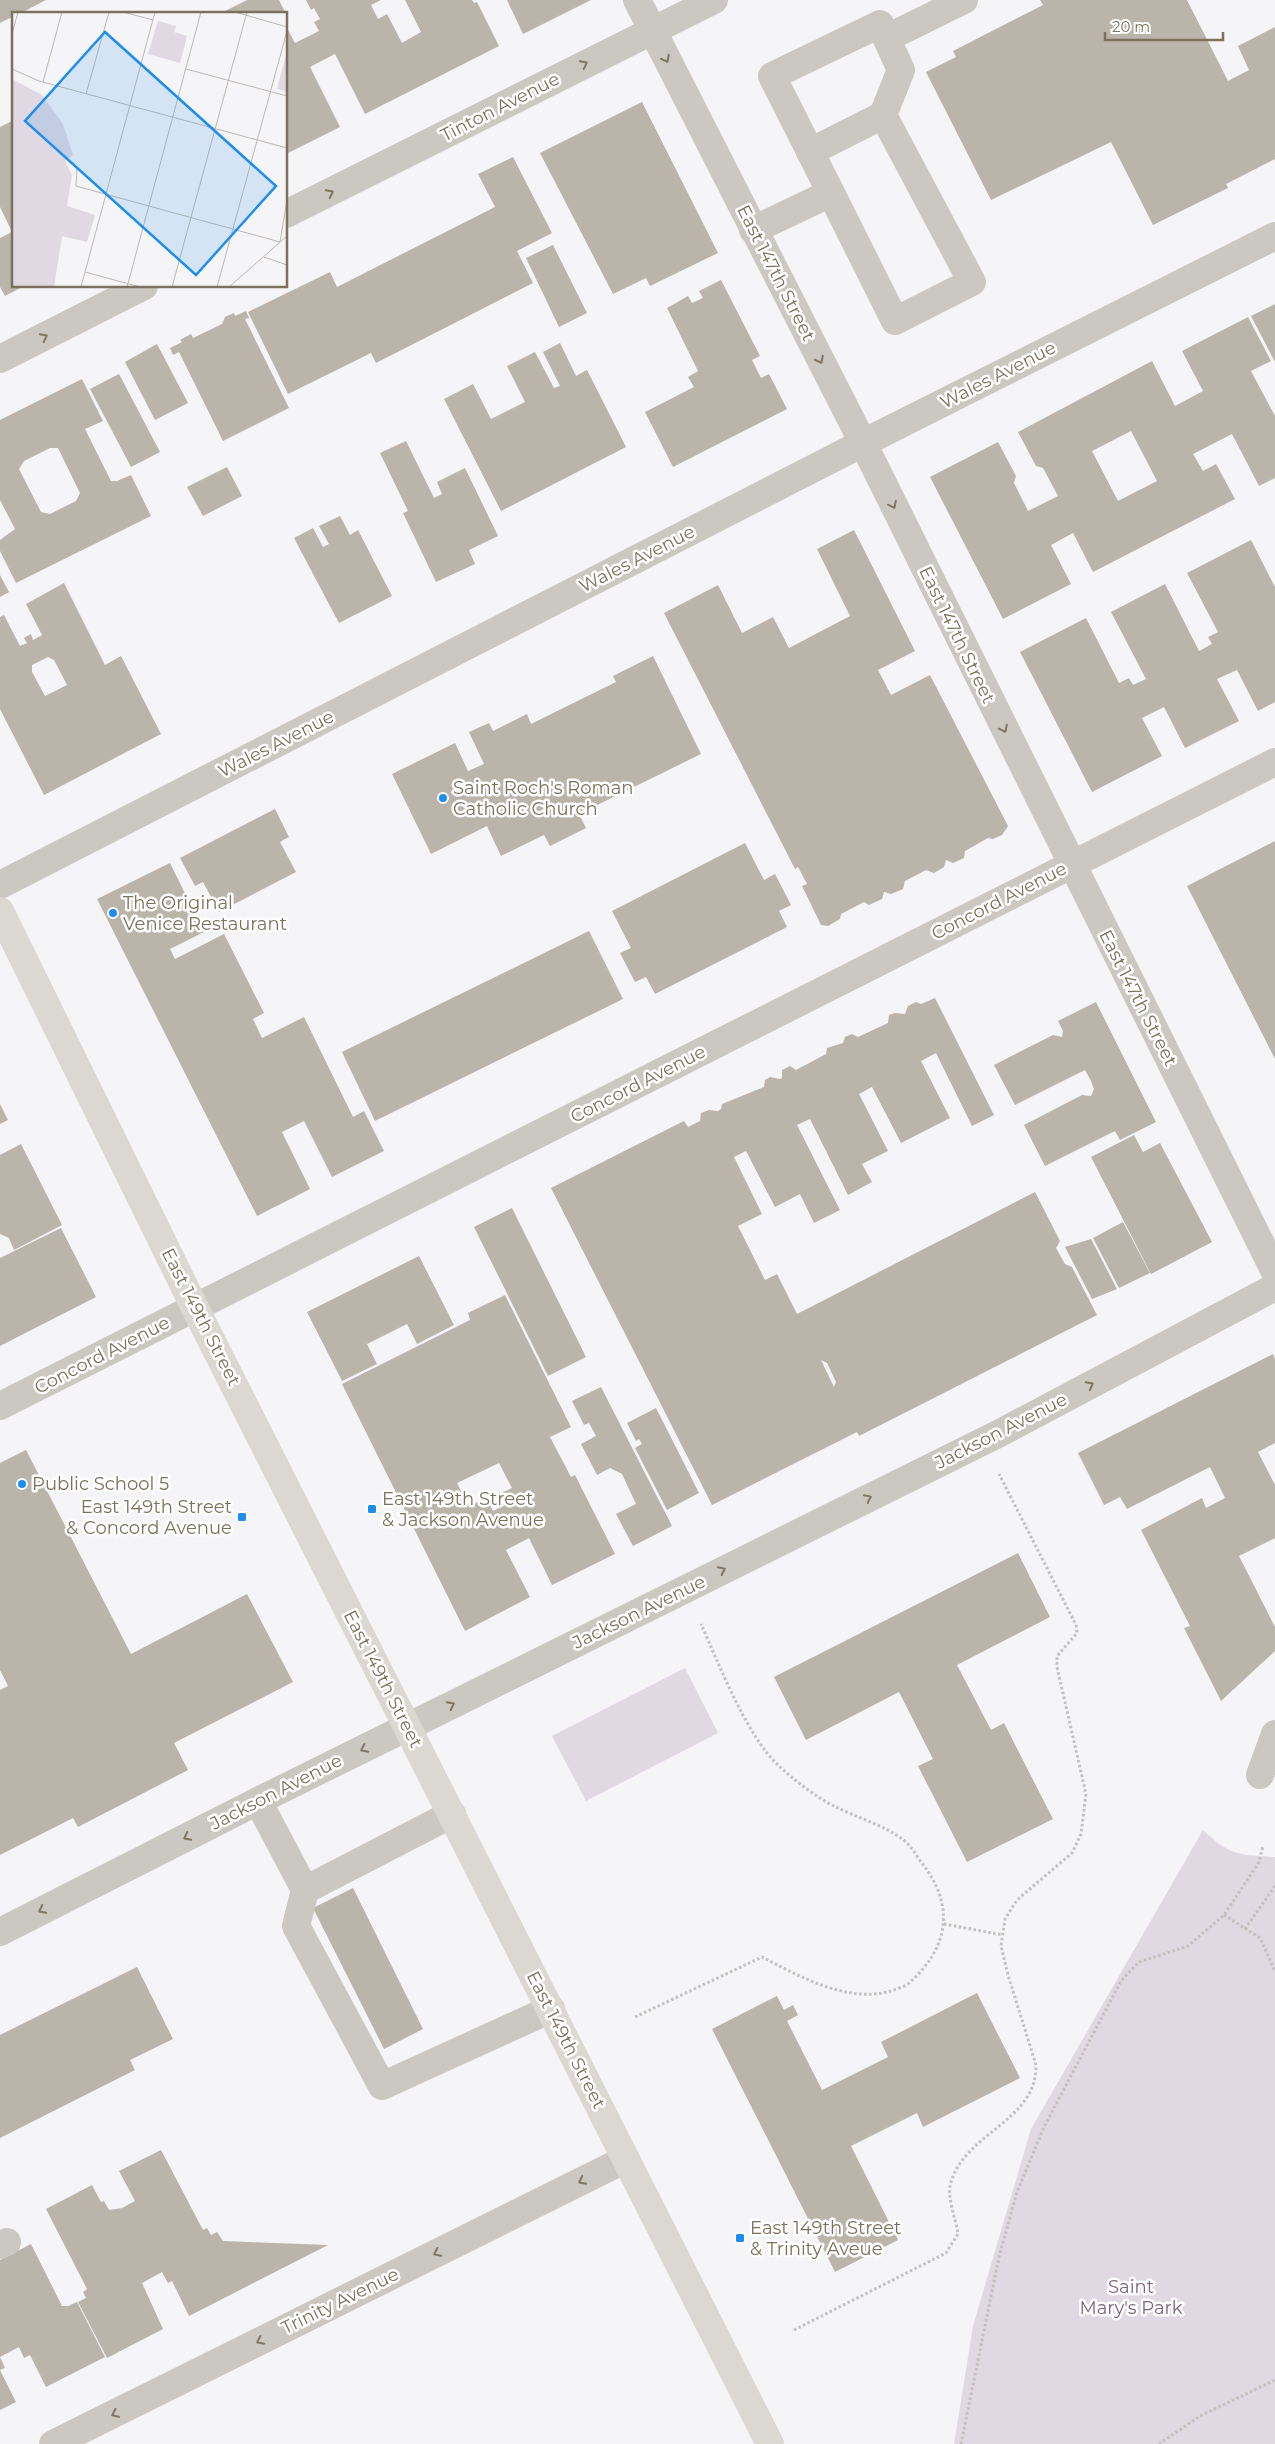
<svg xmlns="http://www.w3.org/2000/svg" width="1275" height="2444" font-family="Montserrat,sans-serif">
	<rect width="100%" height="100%" fill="#f5f4f7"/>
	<g fill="#e0d8e2">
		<path d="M685 1668 718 1733 586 1801 552 1736Z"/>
		<path d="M1203 1830C1230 1856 1240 1855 1275 1857V2444H954L973 2326 1031 2129Z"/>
	</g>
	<g fill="#bab4ab" fill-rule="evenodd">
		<path d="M0 0H46L19 14H14V16L0 23Z"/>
		<path d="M247 0H279L286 14H219Z"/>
		<path d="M306 0H381L371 5 378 19 387 14 402 43 421 32 405 0H472L474 3 477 2 499 46 365 114 335 54 310 67 340 127 286 154V26L295 43 319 31 314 22 320 19 314 8 311 10Z"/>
		<path d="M507 0H591L523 34Z"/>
		<path d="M1040 0H1187L1228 81 1249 70 1238 46 1275 27V159L1226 184 1228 188 1153 225 1111 142 991 200 926 72 956 57 953 51 1043 5Z"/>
		<path d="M642 102 718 253 650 286 646 278 613 294 540 153Z"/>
		<path d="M14 120V286H24L5 296 0 287V238L12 232 0 207V127Z"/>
		<path d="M513 157 552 233 517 251 533 283 376 363 371 353 288 394 248 312 330 272 337 287 495 207 478 174Z"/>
		<path d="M553 245 587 313 559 327 526 258Z"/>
		<path d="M721 280 760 356 752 360 761 378 769 374 787 409 673 467 645 412 694 387 688 377 698 371 667 308 688 296 692 303 703 298 699 291Z"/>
		<path d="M1275 304V362L1251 316Z"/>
		<path d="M246 311 249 318 245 319 289 408 223 441 179 352 173 355 170 348 182 342 180 340 191 334 193 338 222 324 225 317 234 313 235 316Z"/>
		<path d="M1248 317 1271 361 1251 371 1275 416V478L1259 486 1232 434 1193 454 1203 471 1216 464 1235 499 1093 572 1073 533 1051 545 1071 584 1003 619 930 477 998 442 1016 476 1014 483 1028 511 1058 496 1043 468 1036 466 1018 432 1152 361 1175 406 1203 391 1182 351ZM1131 431 1157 481 1118 501 1092 451Z"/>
		<path d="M560 343 576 376 587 370 626 447 501 511 444 399 473 384 491 419 525 402 507 366 535 352 554 388 560 386 543 352Z"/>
		<path d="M157 344 188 403 155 420 125 362Z"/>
		<path d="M119 374 160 452 131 467 90 389Z"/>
		<path d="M82 379 103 421 85 429 111 481H117L131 475 151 516 16 583 0 551V540L15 529 0 500V420ZM50 448H58L80 493 76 501 50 514 41 512 19 469 24 461Z"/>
		<path d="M406 441 434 498 442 494 437 482 465 468 498 536 469 550 475 564 436 582 403 513 408 511 380 453Z"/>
		<path d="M227 467 242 496 203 516 187 487Z"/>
		<path d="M340 516 350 535 358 530 392 596 339 623 294 538 313 528 323 547 329 544 319 526Z"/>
		<path d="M854 530 915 651 878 670 891 695 930 675 1008 826 1002 835 993 839 988 838 965 851 964 858 953 863 946 860 944 867 934 873 926 870 905 881 903 889 891 894 884 892 882 899 869 905 864 902 841 914 840 919 828 926 821 925 802 886 807 884 798 867 795 869 664 613 718 585 742 633 773 617 789 648 850 616 817 549Z"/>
		<path d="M1251 540 1275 587V702L1258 711 1237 670 1217 679 1239 721 1185 748 1164 707 1142 718 1162 756 1092 792 1020 652 1086 618 1119 683 1129 678 1133 685 1146 679 1111 612 1165 584 1199 651 1212 644 1208 637 1218 632 1187 573Z"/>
		<path d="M0 575 9 592 0 597Z"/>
		<path d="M64 583 105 665 121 656 161 734 44 795 0 709V617L4 615 20 646 27 643 24 638 31 634 33 640 42 635 26 604ZM48 657 54 660 67 685 45 696 32 672V665Z"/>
		<path d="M653 656 701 754 579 814 586 828 550 846 544 835 501 856 487 826 431 854 392 774 455 743 468 771 484 764 469 732 489 723 493 731 527 714 531 724 616 682 613 676Z"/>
		<path d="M275 809 289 837 280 842 296 872 219 912 203 882 195 886 180 858Z"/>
		<path d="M1275 841V1059L1187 886Z"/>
		<path d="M745 843 764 880 775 874 791 905 779 911 787 927 655 994 646 977 635 982 620 953 631 948 612 911Z"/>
		<path d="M170 863 204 932 170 949 175 959 224 934 264 1013 253 1019 262 1038 304 1017 353 1117 364 1111 384 1151 332 1177 304 1121 282 1132 310 1189 257 1216 97 899Z"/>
		<path d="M589 931 623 999 375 1121 342 1052Z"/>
		<path d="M935 998 994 1115 972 1126 936 1053 921 1061 950 1118 901 1143 872 1087 859 1094 888 1151 862 1164 872 1182 848 1195 810 1119 797 1125 840 1210 814 1223 800 1194 775 1207 746 1151 734 1157 762 1214 738 1226 765 1280 777 1274 797 1314 1035 1192 1060 1241 1056 1248 1065 1264 1072 1267 1097 1315 859 1436 857 1432 712 1505 551 1188 684 1121 688 1127 700 1121 701 1113 709 1110 718 1111 721 1109 722 1104 764 1087 765 1080 770 1077 780 1079 782 1078V1070L790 1066 796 1070 826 1054 827 1048 843 1043 845 1037 852 1034 858 1037 888 1023 889 1015 895 1013 905 1014 908 1006 916 1002 921 1004ZM821 1360 827 1363 836 1382 834 1387Z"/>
		<path d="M1096 1002 1156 1122 1120 1140 1115 1131 1045 1166 1024 1125 1082 1095 1091 1096 1094 1089 1091 1081 1085 1070 1015 1105 994 1065 1053 1035 1062 1037 1063 1031 1058 1021Z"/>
		<path d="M0 1104 8 1120 0 1124Z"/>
		<path d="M1134 1135 1143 1152 1160 1143 1212 1242 1151 1274 1091 1157Z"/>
		<path d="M21 1144 62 1225 14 1250 9 1238 0 1234V1155Z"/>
		<path d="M512 1208 586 1357 548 1376 474 1227Z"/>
		<path d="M1123 1222 1150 1273 1119 1288 1093 1238Z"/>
		<path d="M61 1228 96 1297 0 1346V1258Z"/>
		<path d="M1091 1239 1117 1289 1092 1299 1065 1247Z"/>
		<path d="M419 1256 454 1325 417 1344 407 1324 367 1344 377 1364 342 1381 307 1312Z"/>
		<path d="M505 1295 571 1427 550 1437 571 1477 575 1475 615 1554 552 1585 529 1538 506 1550 530 1597 465 1631 342 1384 470 1320 468 1313ZM499 1463 512 1488 501 1493 507 1504 493 1511 486 1497 469 1507 457 1483Z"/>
		<path d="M1273 1354 1275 1359V1443L1258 1452 1275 1485V1538L1239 1556 1275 1627V1651L1221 1701 1184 1628 1190 1626 1141 1530 1202 1498 1206 1508 1225 1498 1210 1467 1127 1509 1120 1497 1104 1505 1078 1453Z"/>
		<path d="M601 1387 672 1526 633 1546 616 1514 636 1504 622 1474 610 1468 597 1475 581 1444 596 1436 589 1423 584 1425 572 1401Z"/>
		<path d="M656 1408 699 1493 667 1510 635 1448 642 1444 639 1439 636 1441 627 1423Z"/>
		<path d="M26 1450 131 1654 247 1594 293 1682 174 1743 188 1770 78 1827 73 1818 0 1855V1690L8 1686 0 1670V1463Z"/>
		<path d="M1018 1553 1050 1617 957 1665 991 1730 1004 1723 1053 1819 967 1862 918 1766 933 1759 899 1692 806 1740 774 1677Z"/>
		<path d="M353 1888 423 2029 384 2049 313 1908Z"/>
		<path d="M137 1967 173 2039 130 2060 135 2070 0 2138V2035Z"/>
		<path d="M977 1993 1020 2078 923 2127 917 2113 851 2146 898 2240 835 2272 712 2029 777 1996 784 2010 793 2005 798 2015 787 2021 822 2090 888 2057 881 2042Z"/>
		<path d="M161 2150 203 2230 207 2228 211 2235 217 2232 223 2241 328 2245 189 2316 172 2281 168 2283 162 2272 142 2283 163 2329 107 2358 78 2302 86 2298 83 2292 87 2289 46 2209 92 2185 101 2202 104 2201 109 2210 122 2208 135 2201 119 2171Z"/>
		<path d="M31 2244 62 2306H68L77 2302 105 2357 46 2387 30 2355 24 2358 19 2347 0 2357V2260Z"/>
		<path d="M0 2357 5 2368 0 2370 16 2402 0 2410Z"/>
	</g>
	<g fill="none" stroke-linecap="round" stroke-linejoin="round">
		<g stroke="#c2c0bc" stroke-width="3" stroke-dasharray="2.5 2.5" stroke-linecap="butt">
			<path d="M1224 1915 1260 1938 1275 1971"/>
			<path d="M944 1924 1003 1935"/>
			<path d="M1245 1929 1275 1886"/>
			<path d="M635 2017 762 1957C801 1977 850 2005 894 1990 898 1988 904 1987 908 1984 949 1948 956 1906 921 1862 916 1855 910 1844 902 1839 884 1825 855 1817 834 1806 817 1798 793 1779 779 1766 747 1737 719 1664 701 1624"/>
			<path d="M794 2330 946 2253 958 2234C956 2218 946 2197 951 2182 966 2132 1037 2121 1036 2065L1008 1975 1001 1946 1005 1919 1017 1900 1072 1853 1081 1834 1086 1794 1057 1667V1656L1077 1633 1076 1625 999 1474"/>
			<path d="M961 2444 999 2257 1017 2192 1044 2127 1121 1981 1139 1962 1188 1946 1224 1915 1259 1862 1263 1846"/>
			<path d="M1159 2444 1200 2416 1275 2380"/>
		</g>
		<g stroke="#cbc8c2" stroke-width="28">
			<path d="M637 0 863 443 1275 1272"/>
			<path d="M887 38 964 0"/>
			<path d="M810 152 883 115"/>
			<path d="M286 214 714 0"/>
			<path d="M753 230 831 193 895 321 972 282 883 115 901 70 880 24 772 76 831 193"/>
			<path d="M0 359 144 286"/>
			<path d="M0 885 863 443 1275 236"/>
			<path d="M0 1406 1275 762"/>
			<path d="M1260 1775 1275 1734"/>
			<path d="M258 1801 305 1890"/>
			<path d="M452 1814 305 1890 296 1926 382 2086 551 2009"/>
			<path d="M0 1932 258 1801 1000 1433 1275 1287"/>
			<path d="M0 2245 7 2242"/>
			<path d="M53 2444 626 2159"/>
		</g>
		<path stroke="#dad8d1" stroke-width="28" d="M0 911 195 1308 770 2444"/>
	</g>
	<defs><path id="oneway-chevron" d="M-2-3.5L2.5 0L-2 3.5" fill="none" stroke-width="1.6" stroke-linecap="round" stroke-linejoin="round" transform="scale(1.25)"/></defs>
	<g stroke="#7f7561">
		<use href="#oneway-chevron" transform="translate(666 59) rotate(63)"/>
		<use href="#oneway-chevron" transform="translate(584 64) rotate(-27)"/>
		<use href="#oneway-chevron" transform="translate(330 193) rotate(-27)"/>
		<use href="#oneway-chevron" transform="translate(44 337) rotate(-27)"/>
		<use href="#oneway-chevron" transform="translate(820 360) rotate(63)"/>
		<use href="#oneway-chevron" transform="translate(893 505) rotate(64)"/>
		<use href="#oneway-chevron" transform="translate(1004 729) rotate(64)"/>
		<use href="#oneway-chevron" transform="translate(1090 1385) rotate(-28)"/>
		<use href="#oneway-chevron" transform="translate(868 1498) rotate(-26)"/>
		<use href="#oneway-chevron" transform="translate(722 1570) rotate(-26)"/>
		<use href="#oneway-chevron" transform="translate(451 1705) rotate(-27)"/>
		<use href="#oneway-chevron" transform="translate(364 1749) rotate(154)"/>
		<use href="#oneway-chevron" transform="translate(187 1837) rotate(153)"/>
		<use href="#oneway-chevron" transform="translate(42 1910) rotate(153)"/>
		<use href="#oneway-chevron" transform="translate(582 2181) rotate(153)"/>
		<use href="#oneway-chevron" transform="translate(437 2253) rotate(154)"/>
		<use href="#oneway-chevron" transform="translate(260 2341) rotate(154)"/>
		<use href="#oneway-chevron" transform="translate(115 2414) rotate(154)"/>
	</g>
	<g fill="#1d8eee" stroke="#fff" stroke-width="2">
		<circle cx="443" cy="798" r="5"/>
		<circle cx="113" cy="913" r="5"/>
		<circle cx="22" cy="1484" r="5"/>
		<rect x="367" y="1504" width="10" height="10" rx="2.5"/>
		<rect x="237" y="1512" width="10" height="10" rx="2.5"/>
		<rect x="735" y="2233" width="10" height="10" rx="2.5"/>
	</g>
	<g text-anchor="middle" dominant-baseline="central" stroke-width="5" stroke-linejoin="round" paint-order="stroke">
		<g font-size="18" fill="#7b715c" stroke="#fff">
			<text transform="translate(500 107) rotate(-27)">Tinton Avenue</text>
			<text transform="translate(776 273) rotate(63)">East 147th Street</text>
			<text transform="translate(998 375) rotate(-27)">Wales Avenue</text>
			<text transform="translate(637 559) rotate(-27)">Wales Avenue</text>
			<text transform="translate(957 635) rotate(64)">East 147th Street</text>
			<text transform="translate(276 744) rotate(-27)">Wales Avenue</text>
			<text transform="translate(999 901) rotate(-27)">Concord Avenue</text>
			<text transform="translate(1138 998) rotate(63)">East 147th Street</text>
			<text transform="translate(638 1084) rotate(-27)">Concord Avenue</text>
			<text transform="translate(201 1317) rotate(63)">East 149th Street</text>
			<text transform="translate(102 1355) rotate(-27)">Concord Avenue</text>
			<text transform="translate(1001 1431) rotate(-27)">Jackson Avenue</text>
			<text transform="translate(639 1612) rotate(-26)">Jackson Avenue</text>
			<text transform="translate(383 1679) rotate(63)">East 149th Street</text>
			<text transform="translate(276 1792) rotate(-27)">Jackson Avenue</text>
			<text transform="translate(566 2040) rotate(63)">East 149th Street</text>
			<text transform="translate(340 2301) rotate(-26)">Trinity Avenue</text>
		</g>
		<g font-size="18" fill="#7b715c" stroke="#fff" text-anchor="start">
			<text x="453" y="788">Saint Roch's Roman<tspan x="453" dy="21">Catholic Church</tspan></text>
			<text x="123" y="903">The Original<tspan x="123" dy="21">Venice Restaurant</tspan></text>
			<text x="32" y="1484">Public School 5</text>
			<text x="382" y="1499">East 149th Street<tspan x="382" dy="21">&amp; Jackson Avenue</tspan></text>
			<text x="232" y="1507" text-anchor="end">East 149th Street<tspan x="232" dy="21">&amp; Concord Avenue</tspan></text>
			<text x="750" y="2228">East 149th Street<tspan x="750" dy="21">&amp; Trinity Aveue</tspan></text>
		</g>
		<g font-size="18" fill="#7e647d" stroke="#fff">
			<text x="1131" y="2287">Saint<tspan x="1131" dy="21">Mary's Park</tspan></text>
		</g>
	</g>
	<g transform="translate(12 12)">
		<rect width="275" height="275" fill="#f5f4f7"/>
		<path d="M146 9 164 14 162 20 175 24 168 51 136 42ZM275 39V80L265 77ZM0 67 30 83 51 112 61 143 53 149 60 163 55 194 83 203 75 230 50 224 42 275H0Z" fill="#e0d8e2"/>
		<path fill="none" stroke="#bdb8b0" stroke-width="1" d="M111 0 141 8M223 0 275 15M0 22 6 0M0 57 27 69 275 136M174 57 275 84M31 70 50 0M74 82 97 0M61 150 65 158 64 174 268 230 275 188M252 245 275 253M73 260 128 275M69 275 143 0M115 275 189 0M160 275 235 0M205 275 275 19M217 275 275 224"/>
		<path fill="#1d8eee" fill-opacity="0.15" stroke="#1d8eee" stroke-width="2.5" d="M93 20 264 174 184 263 13 109Z"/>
		<rect width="275" height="275" fill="none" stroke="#7b715c" stroke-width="2.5"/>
	</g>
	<path d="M1105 32v8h118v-8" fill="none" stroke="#7b715c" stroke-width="2.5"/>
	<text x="1112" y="32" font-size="15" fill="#7b715c" stroke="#ffffff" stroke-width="4" paint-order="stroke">20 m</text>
</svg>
